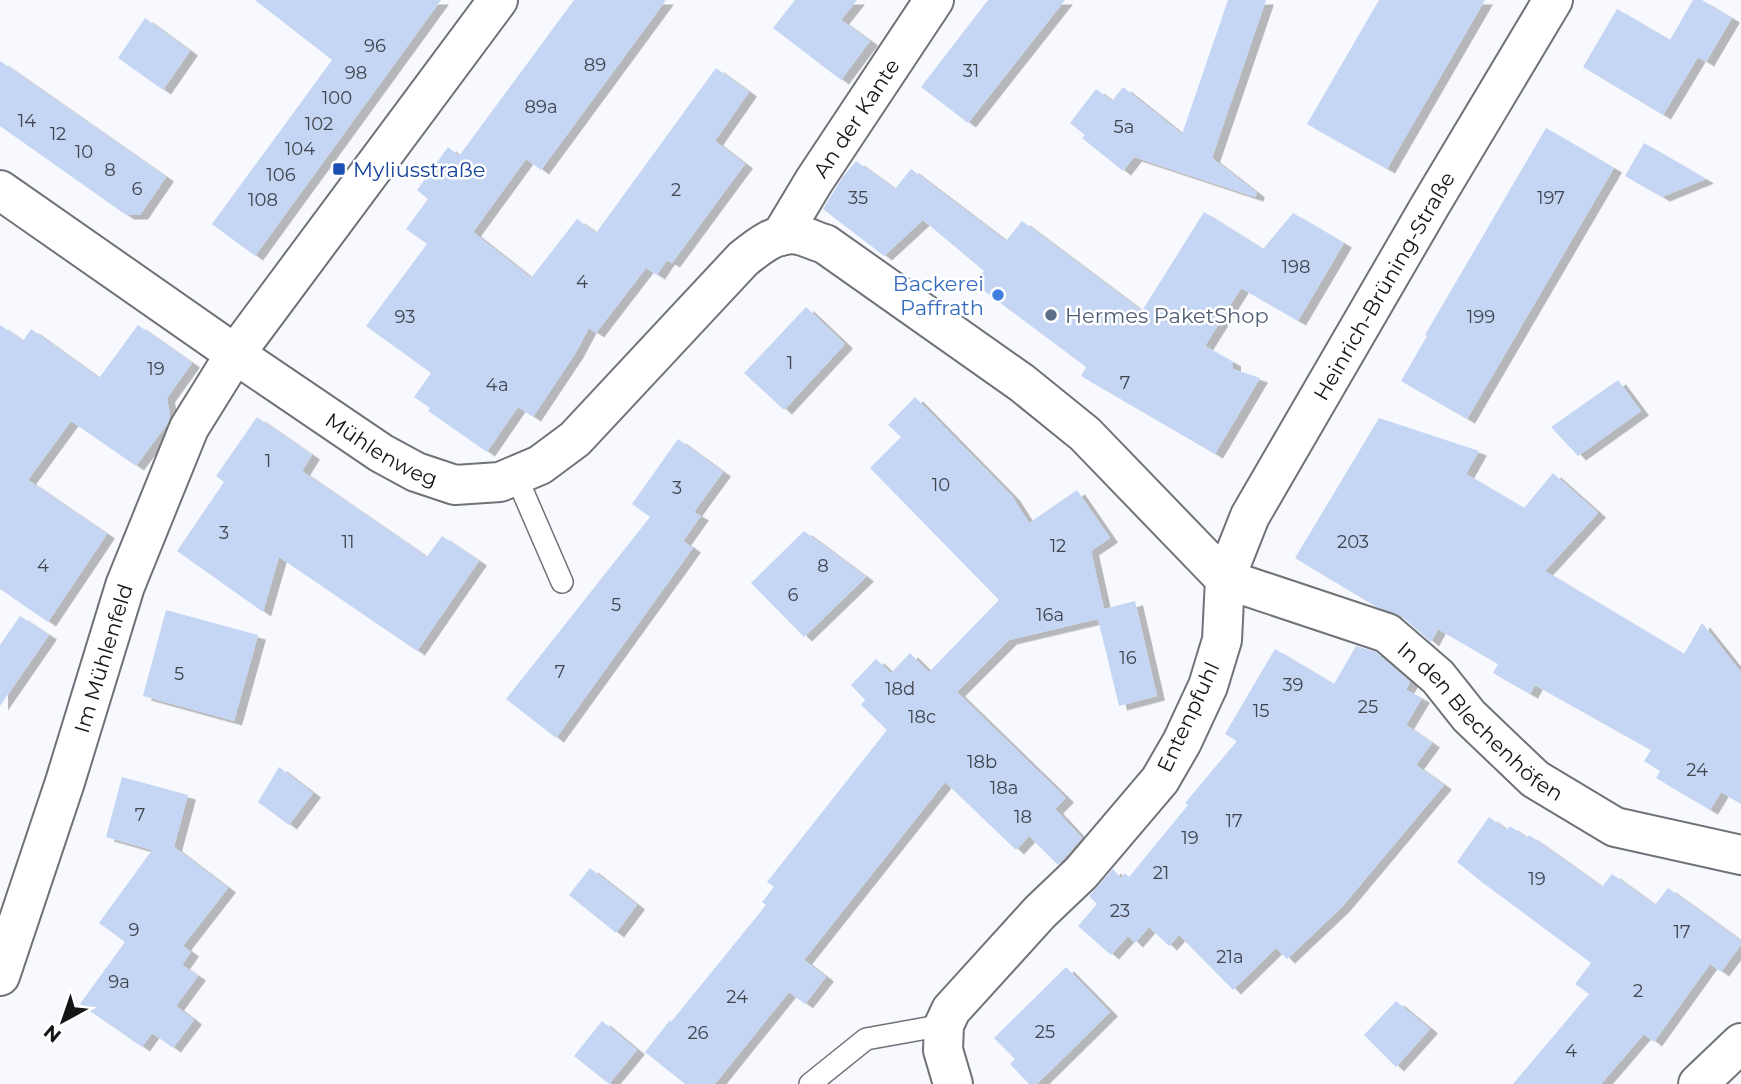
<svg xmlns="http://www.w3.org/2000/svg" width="1741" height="1084" font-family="Montserrat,sans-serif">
	<defs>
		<filter id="shadow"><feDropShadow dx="8" dy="4.5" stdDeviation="0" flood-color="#0004"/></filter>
	</defs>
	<rect width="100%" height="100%" fill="#f7f9fe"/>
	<g fill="#c5d6f5" filter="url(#shadow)">
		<path d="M255 0H441L255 256 212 224 332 60Z"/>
		<path d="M574 0H666L541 170 526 159 473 232 531 278 577 219 596 233 716 68 749 92 715 141 745 164 672 263 667 260 657 275 646 268 596 333 589 328 575 354 533 417 518 407 487 452 428 411 430 408 414 397 431 373 366 326 427 244 406 229 428 199 417 190 448 147 459 156Z"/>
		<path d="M795 0H857L841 20 870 41 841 80 773 28Z"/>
		<path d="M988 0H1065L968 123 921 87Z"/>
		<path d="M1228 0H1266L1212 158 1257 193 1255 197 1134 157 1123 171 1082 138 1085 135 1070 123 1096 89 1112 101 1123 87 1182 134Z"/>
		<path d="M1379 0H1485L1387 169 1307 124Z"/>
		<path d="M1693 0H1702L1732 18 1706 62 1698 57 1663 115 1583 67 1617 9 1670 40Z"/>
		<path d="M145 18 190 51 163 90 118 58Z"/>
		<path d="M0 61 166 177 140 215H126L0 126Z"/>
		<path d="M1546 128 1614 168 1467 419 1401 381 1427 336 1425 335Z"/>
		<path d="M1644 143 1706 179 1662 197 1625 176Z"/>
		<path d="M856 161 895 189 911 169 1006 241 1022 221 1142 311 1204 212 1263 249 1293 213 1344 243 1298 321 1241 288 1205 346 1233 362V369L1260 378 1215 454 1081 376 1086 367 975 284 984 271 923 220 884 256 823 209 842 178Z"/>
		<path d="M806 307 845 344 784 410 744 373Z"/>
		<path d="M0 325 23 341 31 329 99 378 138 325 192 363 167 398 170 416 168 423 136 466 71 421 28 480 107 534 48 622 0 589Z"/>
		<path d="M1618 380 1641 411 1578 456 1551 427Z"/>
		<path d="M915 397 1012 496 1029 523 1077 490 1110 538 1091 551 1104 609 1135 601 1157 696 1119 706 1098 619 1009 640 957 692 1066 798 1055 809 1082 838 1058 865 1029 836 1016 850 945 782 804 960 826 977 805 1004 789 992 715 1084H685L645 1052 670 1020 671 1022 766 905 762 902 774 887 767 882 887 730 861 705 865 700 851 685 876 659 891 673 910 653 929 672 999 600 870 468 901 437 888 425Z"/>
		<path d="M257 417 312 455 302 471 427 557 442 536 479 561 417 651 279 557 263 612 177 551 224 482 216 476Z"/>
		<path d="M1379 418 1479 451 1466 474 1524 508 1553 473 1598 513 1545 571 1684 654 1702 623 1741 672V804L1721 792 1710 810 1656 778 1660 771 1644 761 1651 750 1535 685 1530 694 1493 673 1498 664 1438 629 1431 642 1401 616 1375 606 1295 558Z"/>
		<path d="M678 439 723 472 694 512 701 516 683 541 693 548 556 738 506 699 650 517 632 504Z"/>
		<path d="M804 531 866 577 804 637 751 583Z"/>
		<path d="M166 610 258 635 234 721 143 696Z"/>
		<path d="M20 616 49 635 0 706V645Z"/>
		<path d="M1356 646 1376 652 1410 682 1406 690 1422 698 1406 725 1432 743 1416 765 1444 785 1342 907 1287 959 1276 948 1233 990 1179 935 1169 946 1149 927 1135 943 1128 936 1111 955 1078 926 1097 904 1089 896 1113 869 1121 878 1125 873 1129 877 1188 805 1185 803 1237 741 1225 734 1275 649 1334 684Z"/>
		<path d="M279 767 313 793 289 825 258 802Z"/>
		<path d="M122 777 188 795 174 847 228 888 183 946 191 952 182 965 198 976 176 1006 194 1020 173 1048 152 1033 142 1047 80 1004 125 942 99 923 152 850 106 837Z"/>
		<path d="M1489 817 1507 830 1510 826 1527 838 1529 835 1602 887 1612 874 1655 905 1668 888 1741 941V945L1721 972 1710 964 1654 1042 1644 1034 1601 1084H1513L1589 994 1575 984 1591 963 1483 883 1457 862Z"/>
		<path d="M590 868 637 905 616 933 569 895Z"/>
		<path d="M1066 967 1110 1012 1037 1084H1029L1010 1064 1015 1059 994 1038Z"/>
		<path d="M1396 1001 1430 1029 1396 1067 1364 1035Z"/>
		<path d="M602 1021 637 1050 609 1084 574 1056Z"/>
	</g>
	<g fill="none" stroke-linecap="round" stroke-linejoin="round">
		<g stroke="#6f7277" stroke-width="24">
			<g id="service">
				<path d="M516 476 562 582"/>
				<path d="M810 1084 866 1039 944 1025"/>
			</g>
		</g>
		<g stroke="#6f7277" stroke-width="42">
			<g id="minor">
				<path id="s1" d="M1553 0 1431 204 1250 516 1225 579 1387 633 1438 677 1469 716 1535 779 1615 827 1741 855"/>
				<path id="s2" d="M0 190 235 354 381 453 416 472 455 485 500 482 540 465 575 439 743 259C759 246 777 231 799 235 808 237 817 242 825 244L1022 383 1085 434 1225 579 1222 640 1208 686 1182 742 1160 780 1081 873 1040 912 951 1010 944 1025 943 1050 953 1084"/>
				<path id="s3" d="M781 236 814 181 934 0"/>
				<path id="s4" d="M0 976 65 782 125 586 189 428 235 354 498 0"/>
				<path d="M1698 1084 1741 1043"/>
			</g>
		</g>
		<use href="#service" stroke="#fff" stroke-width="21"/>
		<use href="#minor" stroke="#fff" stroke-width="38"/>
	</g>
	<rect fill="#1a4fb4" stroke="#fff" stroke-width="2.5" x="332" y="162" width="14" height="14" rx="3.5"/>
	<circle fill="#3f7fe0" stroke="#fff" stroke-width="2.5" cx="998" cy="295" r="7"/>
	<circle fill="#5c6f8a" stroke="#fff" stroke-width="2.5" cx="1051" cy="315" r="7"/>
	<g text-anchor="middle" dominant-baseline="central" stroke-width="5" stroke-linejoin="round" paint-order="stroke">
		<g font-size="18" fill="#40454e">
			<text x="375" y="46">96</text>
			<text x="595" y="65">89</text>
			<text x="971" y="71">31</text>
			<text x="356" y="73">98</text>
			<text x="337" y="98">100</text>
			<text x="541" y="107">89a</text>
			<text x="27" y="121">14</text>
			<text x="319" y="124">102</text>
			<text x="1124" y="127">5a</text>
			<text x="58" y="134">12</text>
			<text x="300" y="149">104</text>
			<text x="84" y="152">10</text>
			<text x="110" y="170">8</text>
			<text x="281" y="175">106</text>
			<text x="137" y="189">6</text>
			<text x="676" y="190">2</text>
			<text x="858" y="198">35</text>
			<text x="1551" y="198">197</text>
			<text x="263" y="200">108</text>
			<text x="1296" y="267">198</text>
			<text x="582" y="282">4</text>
			<text x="405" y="317">93</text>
			<text x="1481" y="317">199</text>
			<text x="790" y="363">1</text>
			<text x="156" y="369">19</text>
			<text x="1125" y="383">7</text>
			<text x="497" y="385">4a</text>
			<text x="268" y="461">1</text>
			<text x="941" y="485">10</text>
			<text x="677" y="488">3</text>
			<text x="224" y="533">3</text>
			<text x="348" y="542">11</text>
			<text x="1353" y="542">203</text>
			<text x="1058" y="546">12</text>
			<text x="43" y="566">4</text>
			<text x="823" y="566">8</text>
			<text x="793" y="595">6</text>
			<text x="616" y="605">5</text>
			<text x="1050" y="615">16a</text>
			<text x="1128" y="658">16</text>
			<text x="560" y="672">7</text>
			<text x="179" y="674">5</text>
			<text x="1293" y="685">39</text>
			<text x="900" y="689">18d</text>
			<text x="1368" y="707">25</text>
			<text x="1261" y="711">15</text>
			<text x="922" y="717">18c</text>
			<text x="982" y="762">18b</text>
			<text x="1697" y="770">24</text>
			<text x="1004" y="788">18a</text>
			<text x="140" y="815">7</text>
			<text x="1023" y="817">18</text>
			<text x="1234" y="821">17</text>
			<text x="1190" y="838">19</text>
			<text x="1161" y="873">21</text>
			<text x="1537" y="879">19</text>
			<text x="1120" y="911">23</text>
			<text x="134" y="930">9</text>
			<text x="1682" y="932">17</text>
			<text x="1230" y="957">21a</text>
			<text x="119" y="982">9a</text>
			<text x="1638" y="991">2</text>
			<text x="737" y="997">24</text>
			<text x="1045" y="1032">25</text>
			<text x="698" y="1033">26</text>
			<text x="1571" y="1051">4</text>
		</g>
		<g font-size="21" fill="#141517" stroke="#fff">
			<text stroke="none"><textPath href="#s3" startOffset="140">An der Kante</textPath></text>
			<text transform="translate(1384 286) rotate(-60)">Heinrich-Brüning-Straße</text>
			<text stroke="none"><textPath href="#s2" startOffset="462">Mühlenweg</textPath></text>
			<text stroke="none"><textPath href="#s4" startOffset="334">Im Mühlenfeld</textPath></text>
			<text transform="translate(1188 717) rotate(-65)">Entenpfuhl</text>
			<text stroke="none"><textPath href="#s1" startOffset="966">In den Blechenhöfen</textPath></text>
		</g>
		<g font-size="21" fill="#164399" stroke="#fff" text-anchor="start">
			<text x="353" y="169">Myliusstraße</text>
		</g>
		<g font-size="21" fill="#366cbe" stroke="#fff" text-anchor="end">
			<text x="984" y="283">Backerei<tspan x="984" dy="24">Paffrath</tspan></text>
		</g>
		<g font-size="21" fill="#4e5e75" stroke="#fff" text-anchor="start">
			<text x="1065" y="315">Hermes PaketShop</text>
		</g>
	</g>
	<g transform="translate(63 1021) rotate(220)" stroke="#ffffff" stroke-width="5" paint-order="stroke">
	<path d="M0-5L12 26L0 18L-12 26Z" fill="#141517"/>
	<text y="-10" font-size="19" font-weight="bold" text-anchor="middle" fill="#141517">N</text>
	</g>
</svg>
